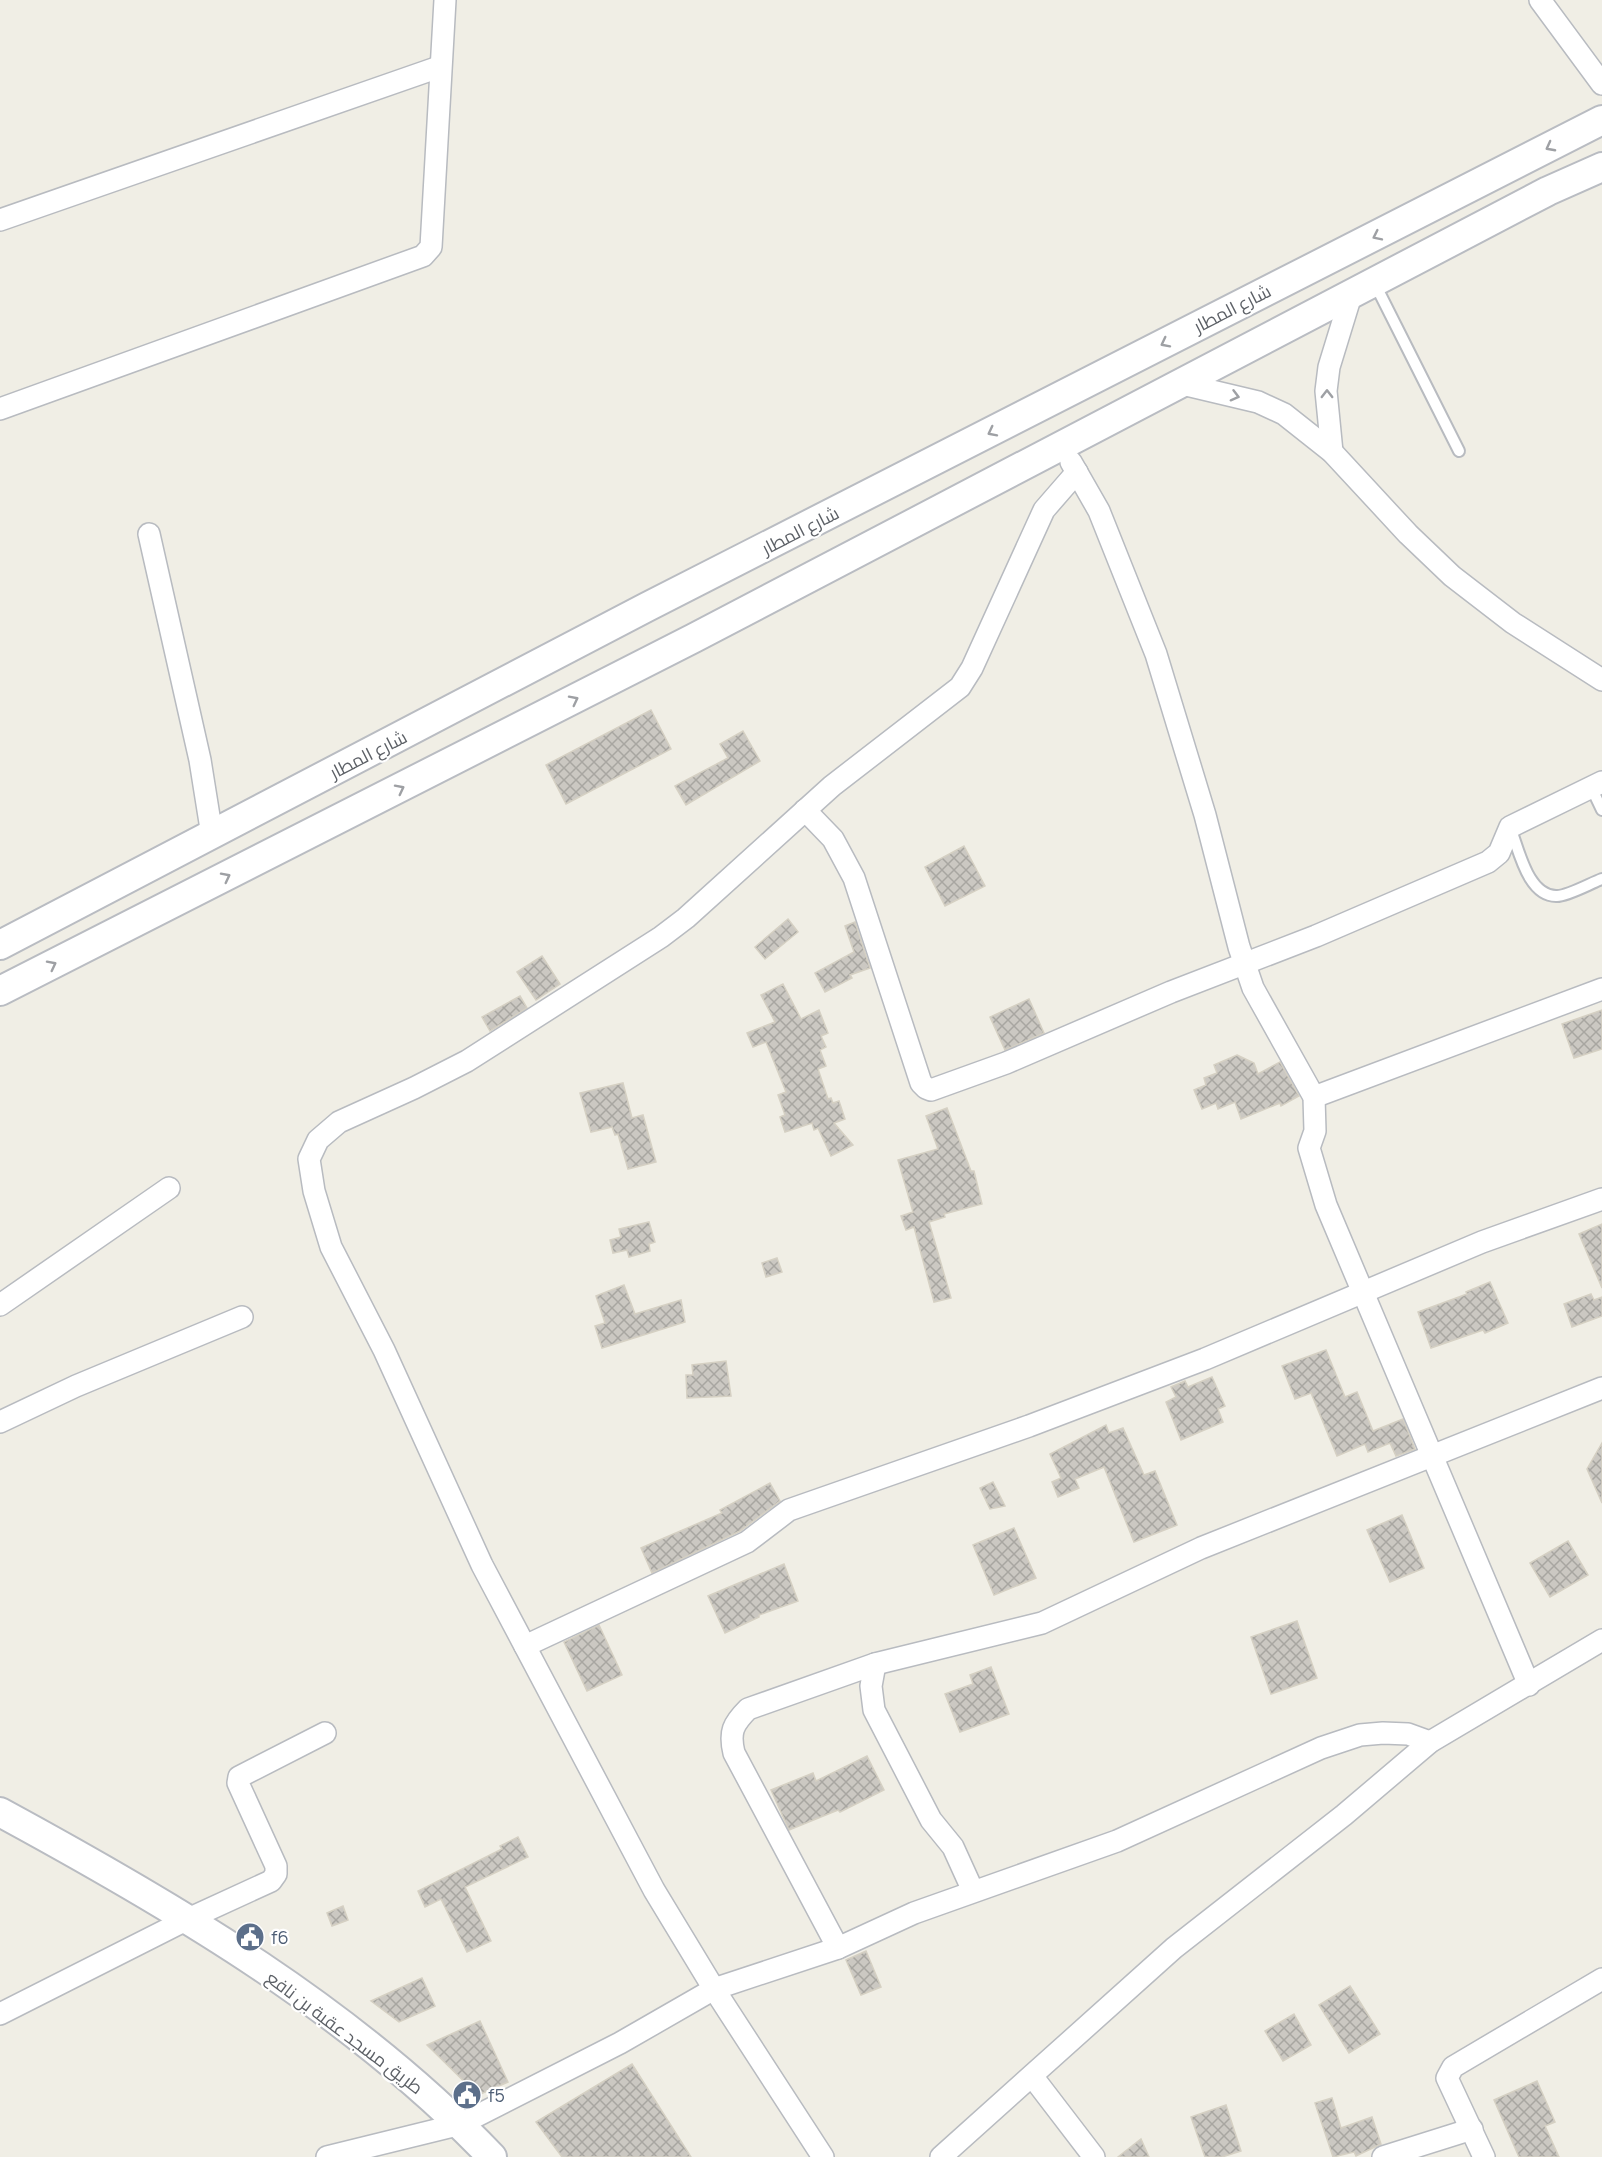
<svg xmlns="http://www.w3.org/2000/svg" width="1602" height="2157" font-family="Manrope,Cairo,sans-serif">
	<defs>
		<pattern id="building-cross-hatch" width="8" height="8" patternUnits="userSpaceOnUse" patternTransform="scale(1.5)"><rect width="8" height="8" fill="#cbc8c2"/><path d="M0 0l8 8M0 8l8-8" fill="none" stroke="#a8a6a1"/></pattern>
	</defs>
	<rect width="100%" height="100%" fill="#f0eee5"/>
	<g fill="url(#building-cross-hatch)" stroke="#d5d0c3" stroke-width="1.5">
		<path d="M651 710 671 749 566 804 546 765Z"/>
		<path d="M743 731 760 761 686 805 675 786 728 758 720 744Z"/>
		<path d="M964 846 985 886 945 906 925 867Z"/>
		<path d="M788 919 798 932 765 959 755 947Z"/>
		<path d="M855 922 870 968 850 975 852 978 825 992 815 973 854 952 845 926Z"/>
		<path d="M542 956 560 984 536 1000 517 972Z"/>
		<path d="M783 984 801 1019 819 1010 828 1033 821 1036 826 1047 820 1050 826 1066 818 1069 828 1099 831 1098 833 1103 839 1101 845 1119 834 1123 853 1145 831 1156 818 1128 814 1130 812 1123 785 1132 780 1117 785 1115 778 1095 786 1092 766 1042 753 1047 747 1033 775 1022 761 995Z"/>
		<path d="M520 996 527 1008 490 1031 482 1017Z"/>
		<path d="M1029 999 1044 1033 1005 1050 990 1017Z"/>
		<path d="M1602 1010V1049L1574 1058 1562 1024Z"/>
		<path d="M1237 1055 1254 1063 1258 1074 1280 1062 1299 1096 1281 1106 1280 1103 1241 1119 1235 1102 1218 1109 1216 1103 1202 1109 1194 1090 1206 1085 1204 1078 1217 1073 1214 1065Z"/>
		<path d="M623 1083 632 1118 643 1115 656 1162 628 1169 618 1134 615 1135 612 1127 591 1132 580 1093Z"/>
		<path d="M947 1108 971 1171H974L982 1204 944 1214 945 1217 929 1222 951 1298 934 1302 914 1227 906 1230 901 1216 913 1212 898 1160 938 1149 926 1116Z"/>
		<path d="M649 1222 655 1242 649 1244 650 1251 629 1257 627 1250 613 1253 610 1240 621 1237 619 1229Z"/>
		<path d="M1602 1224V1288L1579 1234Z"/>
		<path d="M777 1258 782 1272 766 1277 762 1263Z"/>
		<path d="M1490 1282 1508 1323 1485 1333 1483 1330 1431 1348 1418 1312 1467 1294 1466 1292Z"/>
		<path d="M624 1285 635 1314 681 1300 685 1322 602 1348 595 1326 605 1323 596 1296Z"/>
		<path d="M1591 1294 1594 1300 1602 1297V1316L1572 1327 1564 1304Z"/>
		<path d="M1326 1350 1345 1397 1357 1392 1373 1431 1403 1419 1415 1449 1396 1456 1390 1443 1368 1452 1365 1444 1337 1456 1311 1393 1295 1399 1282 1366Z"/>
		<path d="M726 1361 731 1396 687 1398 686 1375H693L692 1365Z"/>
		<path d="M1212 1377 1225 1406 1218 1409 1223 1422 1181 1440 1166 1402 1176 1397 1171 1387 1185 1381 1188 1387Z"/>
		<path d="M1106 1425 1109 1433 1123 1428 1144 1475 1155 1471 1177 1525 1134 1542 1104 1467 1075 1479 1079 1488 1058 1497 1052 1482 1061 1478 1050 1454Z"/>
		<path d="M1602 1443V1503L1587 1469Z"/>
		<path d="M993 1482 1005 1506 990 1509 980 1488Z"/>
		<path d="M770 1483 780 1501 740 1531 652 1573 641 1548 722 1513 720 1510Z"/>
		<path d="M1402 1515 1424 1568 1390 1582 1367 1530Z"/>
		<path d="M1014 1528 1036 1578 994 1595 973 1545Z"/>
		<path d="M1568 1541 1588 1575 1550 1597 1530 1563Z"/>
		<path d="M784 1564 798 1601 759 1615V1617L725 1633 708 1596Z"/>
		<path d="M1297 1621 1317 1678 1271 1694 1251 1637Z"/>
		<path d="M599 1625 622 1675 587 1691 564 1642Z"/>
		<path d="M991 1667 1009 1714 960 1732 945 1694 973 1684 970 1675Z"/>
		<path d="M867 1756 884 1790 840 1812 838 1810 789 1830 771 1790 813 1773 816 1781Z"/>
		<path d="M518 1837 528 1857 465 1887 491 1941 467 1952 441 1899 425 1907 418 1891 502 1849 500 1846Z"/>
		<path d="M343 1906 348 1920 332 1926 327 1913Z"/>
		<path d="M866 1951 881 1987 861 1995 846 1960Z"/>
		<path d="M422 1978 435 2006 399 2022 371 2001Z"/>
		<path d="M1350 1986 1380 2034 1349 2053 1319 2005Z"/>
		<path d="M1294 2014 1311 2045 1283 2061 1265 2031Z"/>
		<path d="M480 2021 508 2082 478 2095 427 2045Z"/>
		<path d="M632 2064 691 2157H562L536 2122Z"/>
		<path d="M1537 2081 1555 2122 1545 2126 1559 2157H1519L1494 2100Z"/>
		<path d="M1332 2098 1341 2128 1372 2117 1381 2144 1356 2156 1354 2152 1333 2157 1315 2103Z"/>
		<path d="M1226 2105 1241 2151 1222 2157H1205L1191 2117Z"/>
		<path d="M1141 2139 1149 2157H1118Z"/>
	</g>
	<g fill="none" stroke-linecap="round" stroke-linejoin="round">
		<g stroke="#b8bbc0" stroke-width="14">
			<g id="lane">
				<path d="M1375 284 1459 451"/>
				<path d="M1591 787 1602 810"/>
				<path d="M1511 830C1519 850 1528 897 1557 896 1568 896 1591 883 1602 879"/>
			</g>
		</g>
		<g stroke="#b8bbc0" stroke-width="24">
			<g id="street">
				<path d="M1540 0 1602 84"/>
				<path d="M0 220 439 67"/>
				<path d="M1178 383 1258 402 1284 414 1332 452 1408 534 1452 576 1513 623 1602 680"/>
				<path d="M0 409 423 256 431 247 445 0"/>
				<path d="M1332 452 1326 391 1329 367 1352 292"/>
				<path d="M1071 462 1099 511 1156 654 1205 815 1239 947 1253 988 1314 1097 1315 1131 1309 1148 1326 1205 1529 1685"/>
				<path d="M149 534 200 760 212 835"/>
				<path d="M805 810 833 839 854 878 921 1083 926 1088 931 1090 1006 1063 1171 992 1316 936 1488 862 1499 853 1510 827 1602 782"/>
				<path d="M1314 1097 1602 989"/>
				<path d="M0 1305 169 1188"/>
				<path d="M0 1422 76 1386 242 1317"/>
				<path d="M525 1646 747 1542 789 1510 1029 1426 1205 1359 1482 1242 1602 1199"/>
				<path d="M875 1664 871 1686 874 1710 931 1820 953 1847 973 1891"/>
				<path d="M838 1948 734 1753C729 1732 733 1724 748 1709L875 1664 1042 1623 1201 1548 1602 1388"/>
				<path d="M0 2014 186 1920 271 1881 276 1874V1866L238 1783 239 1777 325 1733"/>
				<path d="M1032 2076 1094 2157"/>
				<path d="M327 2157 461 2124 620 2043 714 1989 838 1948 914 1913 1117 1841 1321 1748 1360 1735 1383 1733 1408 1734 1430 1742"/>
				<path d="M823 2157 714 1989 654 1890 482 1565 384 1350 331 1247 314 1191 309 1159 318 1140 339 1122 414 1088 467 1061 661 937 686 918 832 786 960 687 972 668 1044 510 1077 472"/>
				<path d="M941 2157 1174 1948 1344 1815 1430 1742 1602 1640"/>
				<path d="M1383 2157 1472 2129"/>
				<path d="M1484 2157 1447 2078 1453 2067 1602 1979"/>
			</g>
		</g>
		<g stroke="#b9bcc2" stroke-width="32">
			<g id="secondary">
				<path d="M0 945 647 607 1602 120"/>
				<path d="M0 991 694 638 1548 191 1602 167"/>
				<path d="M0 1812C175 1907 354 2012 492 2157"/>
			</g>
		</g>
		<use href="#lane" stroke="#fff" stroke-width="10"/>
		<use href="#street" stroke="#fff" stroke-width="21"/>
		<use href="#secondary" stroke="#fff" stroke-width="28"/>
	</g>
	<defs><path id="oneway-chevron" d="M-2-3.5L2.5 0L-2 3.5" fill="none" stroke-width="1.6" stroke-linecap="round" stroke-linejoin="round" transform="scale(1.5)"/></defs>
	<g stroke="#9ea0a4">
		<use href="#oneway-chevron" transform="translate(1550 147) rotate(152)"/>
		<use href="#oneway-chevron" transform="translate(1377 236) rotate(154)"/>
		<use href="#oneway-chevron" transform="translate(1165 343) rotate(153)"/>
		<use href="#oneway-chevron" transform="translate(1327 394) rotate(-90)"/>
		<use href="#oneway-chevron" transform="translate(1235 396) rotate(15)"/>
		<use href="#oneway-chevron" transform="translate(992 432) rotate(153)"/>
		<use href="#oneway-chevron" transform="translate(574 700) rotate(-27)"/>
		<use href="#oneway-chevron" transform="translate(400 789) rotate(-27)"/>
		<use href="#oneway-chevron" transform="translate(226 877) rotate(-27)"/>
		<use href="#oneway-chevron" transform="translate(52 965) rotate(-27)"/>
	</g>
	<defs>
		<g id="civic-disc" transform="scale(1.5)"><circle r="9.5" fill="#5c6f8a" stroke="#fff"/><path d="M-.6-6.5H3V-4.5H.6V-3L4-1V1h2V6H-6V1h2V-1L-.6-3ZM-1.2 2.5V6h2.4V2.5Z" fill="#fff"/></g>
	</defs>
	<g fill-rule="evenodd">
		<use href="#civic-disc" x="250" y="1937"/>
		<use href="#civic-disc" x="467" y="2095"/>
	</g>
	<g text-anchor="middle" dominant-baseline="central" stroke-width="4.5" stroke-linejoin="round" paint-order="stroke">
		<g font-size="18" fill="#5d6167" stroke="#fff">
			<text transform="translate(1232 308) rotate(-27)">شارع المطار</text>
			<text transform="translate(800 530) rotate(-27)">شارع المطار</text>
			<text transform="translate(368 754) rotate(-27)">شارع المطار</text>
			<text transform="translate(345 2032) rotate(37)">طريق مسجد عقبة بن نافع</text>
		</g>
		<g font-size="18" fill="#4e5e75" stroke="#fff" text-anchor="start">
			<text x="271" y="1937">f6</text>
			<text x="488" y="2095">f5</text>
		</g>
	</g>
</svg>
